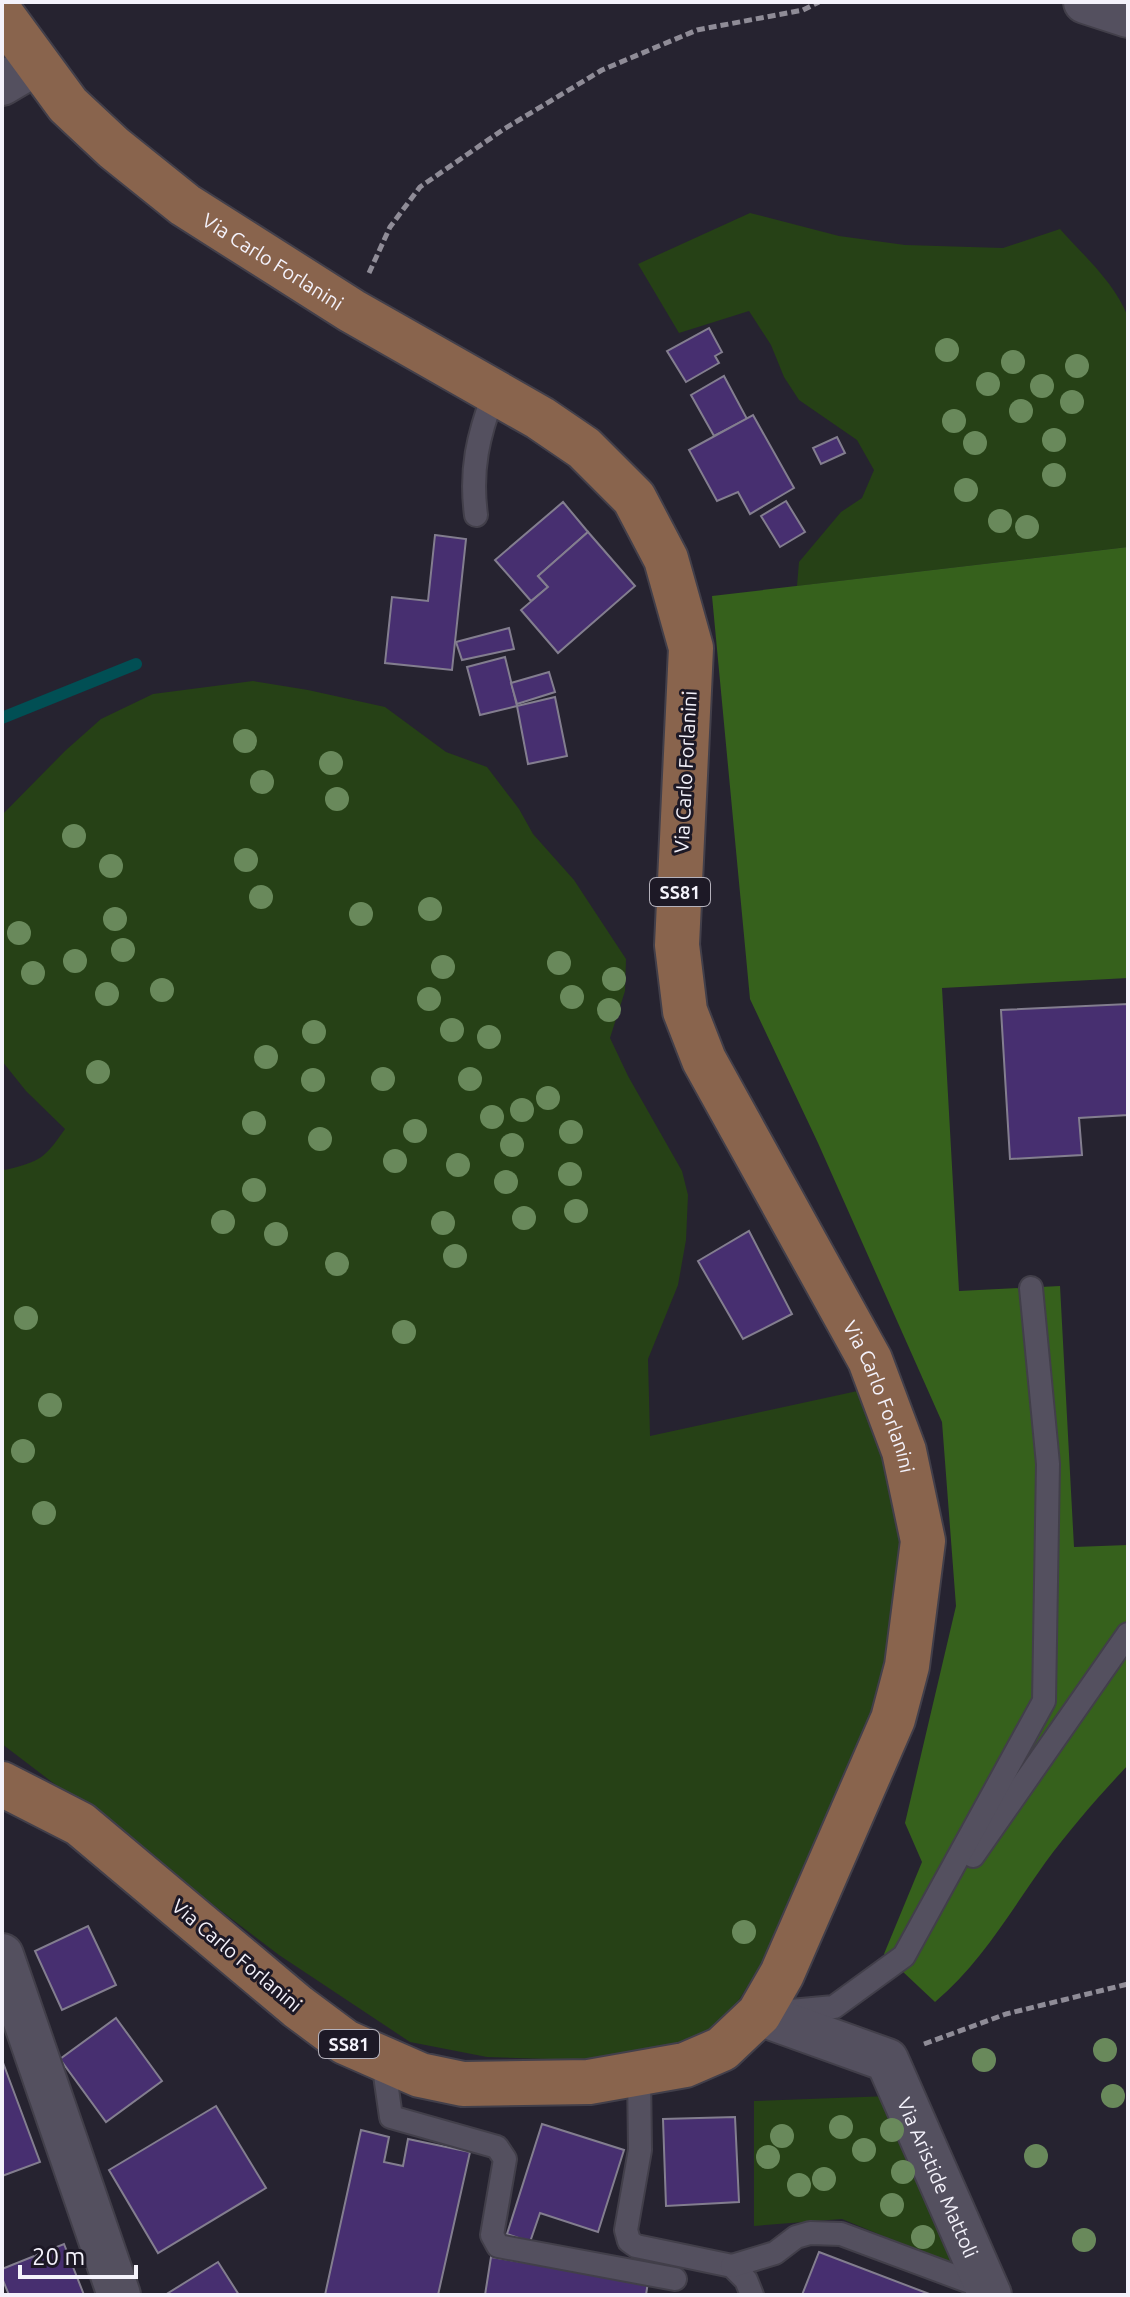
<svg xmlns="http://www.w3.org/2000/svg" width="1130" height="2297" font-family="Ubuntu,sans-serif">
	<rect width="100%" height="100%" fill="#262330"/>
	<g fill="#264116">
		<path d="M750 213 839 236 905 245 1003 248 1060 229C1084 256 1115 283 1128 317V547L797 586 799 562 841 512 862 498 874 470 857 440 799 400 784 377 771 345 749 311 679 333 638 264Z"/>
		<path d="M253 681 308 690 385 707 446 752 487 767 519 809 533 834 574 880 626 959 625 991 610 1038 628 1076 682 1171 688 1195 686 1240 678 1285 648 1359 650 1436 862 1390 895 1477 908 1558 891 1649 868 1733 808 1871 761 1965 716 2036 680 2042 612 2061 487 2057 410 2042 279 1955 2 1744V1167L5 1170C41 1161 44 1159 65 1129L26 1091 2 1061V815L65 751 101 719 153 694Z"/>
		<path d="M890 2096 970 2272 842 2219 754 2226V2101Z"/>
	</g>
	<path fill="#36611c" d="M1128 547V978L942 988 959 1291 1060 1286 1074 1547 1128 1545V1765C1099 1796 1070 1829 1045 1863 1010 1912 981 1963 935 2002L884 1954 922 1862 905 1823 956 1606 942 1422 818 1143 750 999 712 596Z"/>
	<g fill="none" stroke-linecap="round" stroke-linejoin="round">
		<path stroke="#014f54" stroke-width="12" d="M2 718 136 664"/>
	</g>
	<g fill="#472f70" stroke="#837e8f" stroke-width="2">
		<path d="M709 328 722 352 715 356 719 363 686 382 667 351Z"/>
		<path d="M724 376 747 419 714 436 691 395Z"/>
		<path d="M753 415 794 488 750 514 738 492 717 501 689 450Z"/>
		<path d="M837 437 845 453 821 464 813 448Z"/>
		<path d="M786 501 805 532 780 547 761 516Z"/>
		<path d="M563 502 588 532 538 576 548 587 531 601 495 560Z"/>
		<path d="M588 532 635 586 558 653 521 610 548 587 538 576Z"/>
		<path d="M435 535 466 539 452 670 385 663 392 597 428 601Z"/>
		<path d="M509 628 514 649 462 660 456 642Z"/>
		<path d="M505 657 517 706 480 715 467 667Z"/>
		<path d="M549 672 555 692 517 704 511 683Z"/>
		<path d="M555 697 567 756 528 764 517 706Z"/>
		<path d="M1128 1004V1115L1079 1118 1082 1155 1010 1159 1001 1010Z"/>
		<path d="M749 1231 792 1314 743 1339 698 1261Z"/>
		<path d="M88 1926 116 1985 62 2010 35 1951Z"/>
		<path d="M116 2018 162 2081 106 2122 60 2059Z"/>
		<path d="M2 2060 40 2162 2 2176Z"/>
		<path d="M216 2106 266 2188 158 2253 109 2170Z"/>
		<path d="M735 2117 739 2202 666 2206 663 2119Z"/>
		<path d="M542 2124 624 2150 598 2232 540 2213 530 2242 507 2234Z"/>
		<path d="M361 2130 389 2137 384 2162 403 2166 408 2139 470 2152 438 2295H325Z"/>
		<path d="M64 2244 84 2295H9L2 2278V2269Z"/>
		<path d="M819 2252 932 2295H802Z"/>
		<path d="M491 2257 648 2282 646 2295H485Z"/>
		<path d="M218 2262 239 2295H165Z"/>
	</g>
	<g fill="none" stroke-linecap="round" stroke-linejoin="round">
		<g stroke="#423f4a" stroke-width="26">
			<g id="lane">
				<path d="M476 515C470 470 478 436 494 393"/>
				<path d="M973 1856 1128 1634"/>
				<path d="M780 2012 834 2007 904 1956 1044 1701 1048 1464 1031 1288"/>
				<path d="M383 2061 391 2117 497 2147 505 2159 492 2235 498 2246 675 2279"/>
				<path d="M639 2074 640 2150 626 2230 629 2241 636 2246 732 2266 746 2280 752 2295"/>
				<path d="M732 2266 775 2253 796 2237 810 2233 841 2234 970 2282"/>
			</g>
		</g>
		<g stroke="#423f4a" stroke-width="46">
			<g id="street">
				<path d="M1085 2 1128 16"/>
				<path d="M2 84 36 64"/>
				<path d="M2 1955 119 2295"/>
				<path id="s1" d="M759 2014 887 2060 990 2295"/>
			</g>
		</g>
		<g stroke="#423f4a" stroke-width="48">
			<g id="primary">
				<path id="s2" d="M2 15 68 105 114 148 185 205 352 311 540 418 584 448 634 498 666 559 691 648 677 945 685 1011 704 1060 870 1360 904 1451 923 1541 907 1666 893 1719 782 1974 759 2014 722 2049 685 2065 589 2082 463 2084 420 2075 345 2042 298 2007 80 1824 2 1784"/>
			</g>
		</g>
		<g stroke="#8f8c97" stroke-width="5" stroke-dasharray="8 4" stroke-linecap="butt">
			<path d="M369 273 390 227 420 187 504 129 602 70 697 30 803 10 819 2"/>
			<path d="M924 2044 1006 2014 1128 1984"/>
		</g>
		<use href="#lane" stroke="#54505f" stroke-width="22"/>
		<use href="#street" stroke="#54505f" stroke-width="42"/>
		<use href="#primary" stroke="#89644d" stroke-width="44"/>
	</g>
	<g fill="#69895b">
		<circle cx="947" cy="350" r="12"/>
		<circle cx="1013" cy="362" r="12"/>
		<circle cx="1077" cy="366" r="12"/>
		<circle cx="988" cy="384" r="12"/>
		<circle cx="1042" cy="386" r="12"/>
		<circle cx="1072" cy="402" r="12"/>
		<circle cx="1021" cy="411" r="12"/>
		<circle cx="954" cy="421" r="12"/>
		<circle cx="1054" cy="440" r="12"/>
		<circle cx="975" cy="443" r="12"/>
		<circle cx="1054" cy="475" r="12"/>
		<circle cx="966" cy="490" r="12"/>
		<circle cx="1000" cy="521" r="12"/>
		<circle cx="1027" cy="527" r="12"/>
		<circle cx="245" cy="741" r="12"/>
		<circle cx="331" cy="763" r="12"/>
		<circle cx="262" cy="782" r="12"/>
		<circle cx="337" cy="799" r="12"/>
		<circle cx="74" cy="836" r="12"/>
		<circle cx="246" cy="860" r="12"/>
		<circle cx="111" cy="866" r="12"/>
		<circle cx="261" cy="897" r="12"/>
		<circle cx="430" cy="909" r="12"/>
		<circle cx="361" cy="914" r="12"/>
		<circle cx="115" cy="919" r="12"/>
		<circle cx="19" cy="933" r="12"/>
		<circle cx="123" cy="950" r="12"/>
		<circle cx="75" cy="961" r="12"/>
		<circle cx="559" cy="963" r="12"/>
		<circle cx="443" cy="967" r="12"/>
		<circle cx="33" cy="973" r="12"/>
		<circle cx="614" cy="979" r="12"/>
		<circle cx="162" cy="990" r="12"/>
		<circle cx="107" cy="994" r="12"/>
		<circle cx="572" cy="997" r="12"/>
		<circle cx="429" cy="999" r="12"/>
		<circle cx="609" cy="1010" r="12"/>
		<circle cx="452" cy="1030" r="12"/>
		<circle cx="314" cy="1032" r="12"/>
		<circle cx="489" cy="1037" r="12"/>
		<circle cx="266" cy="1057" r="12"/>
		<circle cx="98" cy="1072" r="12"/>
		<circle cx="383" cy="1079" r="12"/>
		<circle cx="470" cy="1079" r="12"/>
		<circle cx="313" cy="1080" r="12"/>
		<circle cx="548" cy="1098" r="12"/>
		<circle cx="522" cy="1110" r="12"/>
		<circle cx="492" cy="1117" r="12"/>
		<circle cx="254" cy="1123" r="12"/>
		<circle cx="415" cy="1131" r="12"/>
		<circle cx="571" cy="1132" r="12"/>
		<circle cx="320" cy="1139" r="12"/>
		<circle cx="512" cy="1145" r="12"/>
		<circle cx="395" cy="1161" r="12"/>
		<circle cx="458" cy="1165" r="12"/>
		<circle cx="570" cy="1174" r="12"/>
		<circle cx="506" cy="1182" r="12"/>
		<circle cx="254" cy="1190" r="12"/>
		<circle cx="576" cy="1211" r="12"/>
		<circle cx="524" cy="1218" r="12"/>
		<circle cx="223" cy="1222" r="12"/>
		<circle cx="443" cy="1223" r="12"/>
		<circle cx="276" cy="1234" r="12"/>
		<circle cx="455" cy="1256" r="12"/>
		<circle cx="337" cy="1264" r="12"/>
		<circle cx="26" cy="1318" r="12"/>
		<circle cx="404" cy="1332" r="12"/>
		<circle cx="50" cy="1405" r="12"/>
		<circle cx="23" cy="1451" r="12"/>
		<circle cx="44" cy="1513" r="12"/>
		<circle cx="744" cy="1932" r="12"/>
		<circle cx="1105" cy="2050" r="12"/>
		<circle cx="984" cy="2060" r="12"/>
		<circle cx="1113" cy="2096" r="12"/>
		<circle cx="841" cy="2127" r="12"/>
		<circle cx="892" cy="2130" r="12"/>
		<circle cx="782" cy="2136" r="12"/>
		<circle cx="864" cy="2150" r="12"/>
		<circle cx="1036" cy="2156" r="12"/>
		<circle cx="768" cy="2157" r="12"/>
		<circle cx="903" cy="2172" r="12"/>
		<circle cx="824" cy="2179" r="12"/>
		<circle cx="799" cy="2185" r="12"/>
		<circle cx="892" cy="2205" r="12"/>
		<circle cx="923" cy="2237" r="12"/>
		<circle cx="1084" cy="2240" r="12"/>
	</g>
	<g text-anchor="middle" dominant-baseline="central" stroke-width="6" stroke-linejoin="round" paint-order="stroke">
		<g fill="#1d1926" stroke="#b4b1bb" stroke-width="2">
			<rect x="650" y="878" width="60" height="28" rx="6"/>
			<rect x="319" y="2030" width="60" height="28" rx="6"/>
		</g>
		<g font-size="18" font-weight="bold" fill="#f4f2fb">
			<text x="680" y="892">SS81</text>
			<text x="349" y="2044">SS81</text>
		</g>
		<g font-size="20" fill="#f4f2fb" stroke="#1d1926">
			<text stroke="none"><textPath href="#s2" startOffset="370">Via Carlo Forlanini</textPath></text>
			<text transform="translate(685 772) rotate(-87)">Via Carlo Forlanini</text>
			<text stroke="none"><textPath href="#s2" startOffset="1762">Via Carlo Forlanini</textPath></text>
			<text transform="translate(237 1955) rotate(40)">Via Carlo Forlanini</text>
			<text stroke="none"><textPath href="#s1" startOffset="264">Via Aristide Mattoli</textPath></text>
		</g>
	</g>
	<rect width="1130" height="2297" fill="none" stroke="#f4f2fb" stroke-width="8"/>
	<path d="M20 2265v12h116v-12" fill="none" stroke="#f4f2fb" stroke-width="4"/>
	<text x="32" y="2265" font-size="24" fill="#f4f2fb" stroke="#1d1926" stroke-width="6" paint-order="stroke">20 m</text>
</svg>
